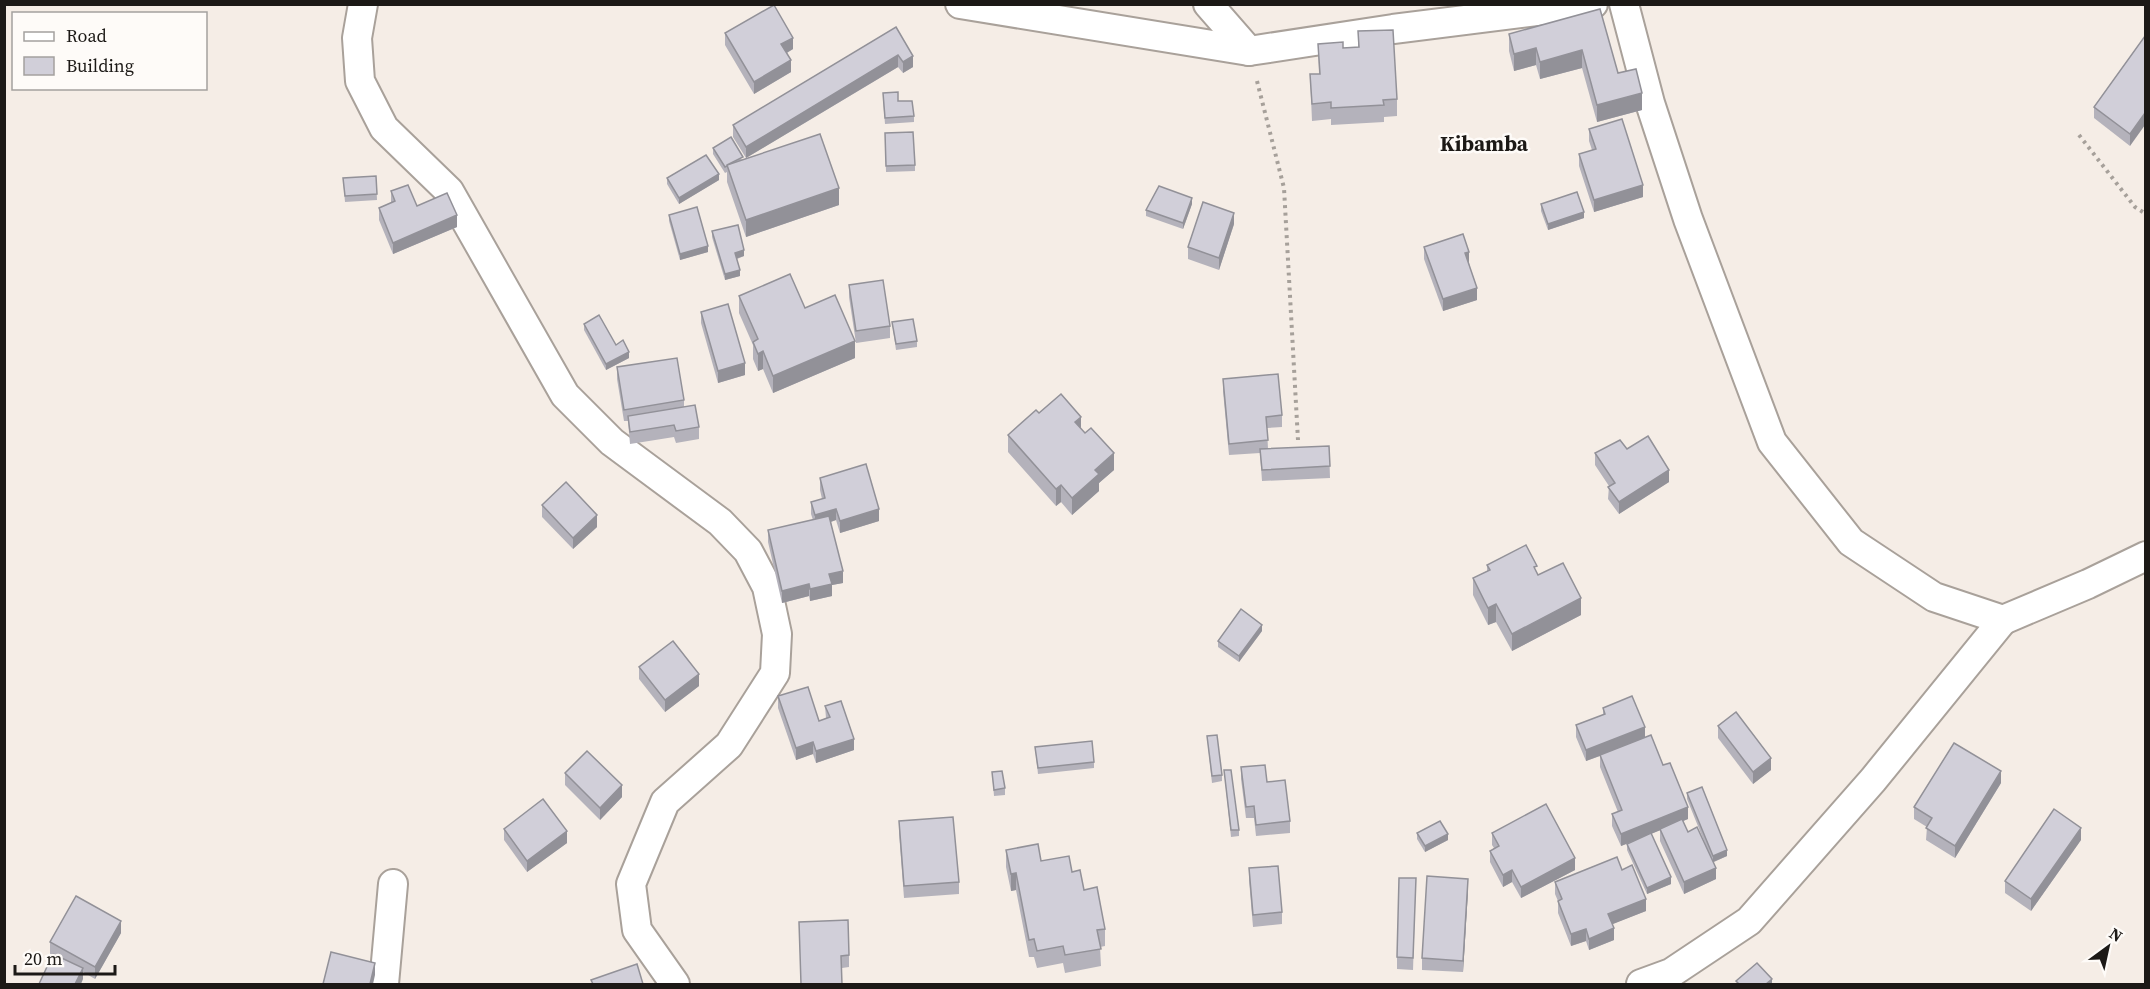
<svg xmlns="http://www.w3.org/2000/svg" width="2150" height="989" font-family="'Source Serif 4',serif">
	<rect width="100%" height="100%" fill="#f5ede6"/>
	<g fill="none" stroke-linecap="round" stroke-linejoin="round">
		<g stroke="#a9a19a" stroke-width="32">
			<g id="street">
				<path d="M363 4 357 38 360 81 384 128 449 191 565 395 612 442 720 522 748 551 767 587 777 634 775 673 729 745 665 802 631 884 637 930 675 984"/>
				<path d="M960 4 1249 51 1393 29 1593 4"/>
				<path d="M1208 4 1249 51"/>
				<path d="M1624 4 1650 103 1688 219 1772 442 1851 542 1934 597 2003 620 2088 584 2146 556"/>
				<path d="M384 984 393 884"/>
				<path d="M1641 984 1671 973 1749 921 1873 780 2003 620"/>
			</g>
		</g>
		<g stroke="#a6a09a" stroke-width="4" stroke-dasharray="3 4.5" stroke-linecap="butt">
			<path d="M1257 81 1284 188 1298 440"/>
			<path d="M2079 135 2135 207 2146 214"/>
		</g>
		<use href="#street" stroke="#fff" stroke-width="28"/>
	</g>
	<g fill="#b4b2bb">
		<path d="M1600 9 1618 73 1642 110 1597 122 1582 68 1540 79 1536 65 1514 71 1509 51V34Z"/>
		<path d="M896 27 913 67 903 73 898 67 746 158 733 137V125Z"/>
		<path d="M1358 31 1397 99V116L1384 117V122L1331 125V119L1312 121 1310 74H1319L1318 44 1343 48 1358 47Z"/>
		<path d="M725 33 793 49 787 53 791 72 754 94 725 45Z"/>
		<path d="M2145 36 2130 146 2094 118V107Z"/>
		<path d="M883 99 898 101 914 116V122L885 124Z"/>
		<path d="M1589 129 1643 197 1594 212 1579 166V154L1592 150 1589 141Z"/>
		<path d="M885 133 915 165V171L886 172Z"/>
		<path d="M713 148 743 160 839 205 746 237 727 182V172L725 173 713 154Z"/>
		<path d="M376 176 377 200 345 202 343 178Z"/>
		<path d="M667 178 719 180 679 204 667 184Z"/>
		<path d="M391 191 417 206 457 227 393 254 379 220V208L391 203Z"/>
		<path d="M1192 204 1183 229 1146 216V210Z"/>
		<path d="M1541 204 1584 218 1548 230 1541 211Z"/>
		<path d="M669 215 708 252 680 260 669 221Z"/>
		<path d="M1234 224 1219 270 1188 259V247Z"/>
		<path d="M712 231 744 256 737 259 740 276 725 280 712 237Z"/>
		<path d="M1424 247 1469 263 1477 300 1443 311 1424 259Z"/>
		<path d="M849 285 890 326V338L856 343 849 297Z"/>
		<path d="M739 296 805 308 855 358 773 393 763 369 758 371 753 359V345L739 313Z"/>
		<path d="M701 312 745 375 718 383 701 323Z"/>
		<path d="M892 322 917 341V347L896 350Z"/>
		<path d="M584 324 616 345 629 358 606 370 584 330Z"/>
		<path d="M617 367 684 400V407L699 427V439L676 443 674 437 630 444 628 421H624L617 379Z"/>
		<path d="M1223 379 1282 415V427L1267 428 1268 449 1329 446 1330 478 1262 481 1260 453 1229 455 1223 391Z"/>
		<path d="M1039 413 1081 429 1114 470 1099 483V491L1072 515 1061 502 1056 506 1008 452V435Z"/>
		<path d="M1627 449 1669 482 1619 514 1608 499 1609 486 1595 465V453Z"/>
		<path d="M820 478 879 521 840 533 836 520 831 522 843 583 832 585V596L810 601 809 596 782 603 768 542V530L813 520 811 514V502L822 499 820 490Z"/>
		<path d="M542 505 597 527 573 549 542 517Z"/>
		<path d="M1487 565 1537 572 1538 575 1581 615 1512 651 1496 622 1488 625 1473 595V578L1487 571Z"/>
		<path d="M1262 631 1239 662 1218 647V641Z"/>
		<path d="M639 667 699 686 665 712 639 679Z"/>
		<path d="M778 696 819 721 826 718 825 706 854 750 816 763 813 754 796 760 778 708Z"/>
		<path d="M1603 708 1645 738 1663 765 1688 819 1683 821 1688 832 1706 846 1687 799V793L1727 856 1714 862 1716 879 1684 894 1660 841V830L1651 834 1671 884 1647 894 1627 850V844L1642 838 1621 846 1612 826V814L1618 812 1600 767V756L1586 761 1576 737V725L1603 715Z"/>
		<path d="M1718 726 1771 770 1753 784 1718 738Z"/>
		<path d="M1207 736 1222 775V781L1212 783Z"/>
		<path d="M1035 747 1094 762V768L1038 774Z"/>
		<path d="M1241 767 1267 782 1290 821V833L1256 836 1254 818H1246L1241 779Z"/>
		<path d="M1224 770 1239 830V836L1231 837Z"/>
		<path d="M992 772 1005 788V795L994 796Z"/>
		<path d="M565 773 622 797 600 820 565 785Z"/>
		<path d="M2001 783 1955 858 1926 840 1927 827 1914 819V807Z"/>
		<path d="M899 821 959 882V894L904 898 899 833Z"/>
		<path d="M504 829 567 843 527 872 504 840Z"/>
		<path d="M1417 833 1448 840 1425 852 1417 839Z"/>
		<path d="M1492 833 1575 870 1521 898 1512 882 1503 887 1490 862V851L1494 848 1492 845Z"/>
		<path d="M2081 840 2031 911 2005 893V881Z"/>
		<path d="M1006 850 1072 872 1084 890 1105 929V946L1100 947 1101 966 1065 973 1063 963 1037 968 1034 957H1029L1016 890 1011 891 1006 867Z"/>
		<path d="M1249 868 1282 912V924L1253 927 1249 880Z"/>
		<path d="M1622 870 1646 911 1612 924 1614 940 1589 950 1586 941 1571 946 1558 913V901L1555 894V882Z"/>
		<path d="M1416 878 1413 970 1397 969V957Z"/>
		<path d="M1468 891 1463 972 1422 970V958Z"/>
		<path d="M799 922 849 955V967L842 968V984H801Z"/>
		<path d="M121 933 95 979 83 972V979L50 954V942Z"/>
	</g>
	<g fill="#929198">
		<path d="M793 38V49L781 56V44Z"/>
		<path d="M1536 48V65L1514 71V54Z"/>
		<path d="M1582 50V68L1540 79V62Z"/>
		<path d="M898 55V67L746 158V147Z"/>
		<path d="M913 56V67L903 73V62Z"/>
		<path d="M791 60V72L754 94V82Z"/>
		<path d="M1642 93V110L1597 122V105Z"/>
		<path d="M2145 113V125L2130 146V134Z"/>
		<path d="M719 174V180L679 204V198Z"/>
		<path d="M1643 185V197L1594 212V200Z"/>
		<path d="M839 188V205L746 237V220Z"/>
		<path d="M1192 198V204L1183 229V223Z"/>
		<path d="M1584 212V218L1548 230V224Z"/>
		<path d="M1234 213V224L1219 270V258Z"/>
		<path d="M457 215V227L393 254V243Z"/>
		<path d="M708 246V252L680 260V254Z"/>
		<path d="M744 250V256L735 259V253Z"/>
		<path d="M1469 252V264L1465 253Z"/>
		<path d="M740 270V276L725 280V274Z"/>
		<path d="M1477 288V300L1443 311V299Z"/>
		<path d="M855 341V358L773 393V376Z"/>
		<path d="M763 351V369L758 371V354Z"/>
		<path d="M629 352V358L606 370V364Z"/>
		<path d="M745 363V375L718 383V371Z"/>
		<path d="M1081 417V434L1075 422Z"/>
		<path d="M1114 453V470L1099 483V491L1072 515V498L1095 470Z"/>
		<path d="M1669 470V482L1619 514V502Z"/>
		<path d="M1061 485V502L1056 506V489Z"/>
		<path d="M836 509V520L815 527V515Z"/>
		<path d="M879 509V521L840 533V521Z"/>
		<path d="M597 515V527L573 549V538Z"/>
		<path d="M843 571V583L832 585V596L810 601V589L829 574Z"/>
		<path d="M809 584V596L782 603V591Z"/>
		<path d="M1581 598V615L1512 651V634Z"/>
		<path d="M1496 604V622L1488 625V608Z"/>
		<path d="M1262 625V631L1239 662V656Z"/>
		<path d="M699 674V686L665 712V700Z"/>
		<path d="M1645 727V739L1586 761V750Z"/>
		<path d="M854 739V750L816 763V751Z"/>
		<path d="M813 742V754L796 760V748Z"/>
		<path d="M1771 758V770L1753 784V772Z"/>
		<path d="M2001 771V783L1955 858V846Z"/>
		<path d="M622 785V797L600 820V808Z"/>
		<path d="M1688 807V819L1621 846V834Z"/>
		<path d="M2081 828V840L2031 911V899Z"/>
		<path d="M567 831V843L527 872V861Z"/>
		<path d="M1448 834V840L1425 852V846Z"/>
		<path d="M1727 850V856L1713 862V856Z"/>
		<path d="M1575 858V870L1521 898V887Z"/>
		<path d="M1716 868V879L1684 894V882Z"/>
		<path d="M1512 870V882L1503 887V875Z"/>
		<path d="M1016 873V890L1011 891V874Z"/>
		<path d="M1671 877V884L1647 894V888Z"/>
		<path d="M1468 879V891L1463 972V961Z"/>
		<path d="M1646 899V911L1608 926V914Z"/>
		<path d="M121 921V933L95 979V967Z"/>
		<path d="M1614 928V940L1589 950V939Z"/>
		<path d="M1586 929V941L1571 946V934Z"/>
		<path d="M375 963V975L373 984H370Z"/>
		<path d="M83 968V979L81 984H75Z"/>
		<path d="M1772 979V984H1766Z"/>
	</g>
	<g fill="#d1cfd9" stroke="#929198" stroke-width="1.5">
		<path d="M774 5 793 38 781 44 791 60 754 82 725 33Z"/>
		<path d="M1600 9 1618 73 1636 69 1642 93 1597 105 1582 50 1540 62 1536 48 1514 54 1509 34Z"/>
		<path d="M896 27 913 56 903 62 898 55 746 147 733 125Z"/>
		<path d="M1393 30 1397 99 1383 100 1384 105 1331 108V102L1312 104 1310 74H1320L1318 44 1343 42V48L1359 47 1358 31Z"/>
		<path d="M2145 36V113L2130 134 2094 107Z"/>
		<path d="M898 92V101H912L914 116 885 118 883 93Z"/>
		<path d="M1622 119 1643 185 1594 200 1579 154 1596 149 1589 129Z"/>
		<path d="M913 132 915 165 886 166 885 133Z"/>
		<path d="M820 134 839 188 746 220 727 165Z"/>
		<path d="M731 137 743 157 727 165V166L725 167 713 148Z"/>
		<path d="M706 155 719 174 679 198 667 178Z"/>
		<path d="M376 176 377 194 345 196 343 178Z"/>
		<path d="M408 185 417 206 447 193 457 215 393 243 379 208 395 201 391 191Z"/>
		<path d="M1159 186 1192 198 1183 223 1146 210Z"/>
		<path d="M1577 192 1584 212 1548 224 1541 204Z"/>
		<path d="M1203 202 1234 213 1219 258 1188 247Z"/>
		<path d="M697 207 708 246 680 254 669 215Z"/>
		<path d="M738 225 744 250 735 253 740 270 725 274 712 231Z"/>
		<path d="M1463 234 1469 252 1465 253 1477 288 1443 299 1424 247Z"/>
		<path d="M790 274 805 308 835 295 855 341 773 376 763 351 758 354 753 342 758 339 739 296Z"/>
		<path d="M883 280 890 326 856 331 849 285Z"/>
		<path d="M728 304 745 363 718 371 701 312Z"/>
		<path d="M599 315 616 345 623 340 629 352 606 364 584 324Z"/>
		<path d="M913 319 917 341 896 344 892 322Z"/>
		<path d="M677 358 684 400 624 410 617 367Z"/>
		<path d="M1278 374 1282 415 1266 417 1268 440 1229 444 1223 379Z"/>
		<path d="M1061 394 1081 417 1075 422 1085 433 1091 428 1114 453 1095 470 1099 474 1072 498 1061 485 1056 489 1008 435 1036 410 1039 413Z"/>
		<path d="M695 405 699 427 676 431 674 425 630 432 628 416Z"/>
		<path d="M1648 436 1669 470 1619 502 1608 487 1615 483 1595 453 1620 440 1627 449Z"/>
		<path d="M1329 446 1330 466 1262 470 1260 449Z"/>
		<path d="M866 464 879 509 840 521 836 509 815 515 811 502 825 498 820 478Z"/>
		<path d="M566 482 597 515 573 538 542 505Z"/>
		<path d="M829 516 843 571 829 574 832 584 810 589 809 584 782 591 768 530Z"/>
		<path d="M1526 545 1537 566 1534 567 1538 575 1563 563 1581 598 1512 634 1496 604 1488 608 1473 578 1490 570 1487 565Z"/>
		<path d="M1241 609 1262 625 1239 656 1218 641Z"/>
		<path d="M673 641 699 674 665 700 639 667Z"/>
		<path d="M808 687 819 721 830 717 825 706 841 701 854 739 816 751 813 742 796 748 778 696Z"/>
		<path d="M1632 696 1645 727 1586 750 1576 725 1605 714 1603 708Z"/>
		<path d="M1736 712 1771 758 1753 772 1718 726Z"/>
		<path d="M1217 735 1222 775 1212 776 1207 736Z"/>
		<path d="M1651 735 1663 765 1670 763 1688 807 1621 834 1612 814 1622 810 1600 755Z"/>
		<path d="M1092 741 1094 762 1038 768 1035 747Z"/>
		<path d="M1954 743 2001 771 1955 846 1926 828 1932 818 1914 807Z"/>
		<path d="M587 751 622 785 600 808 565 773Z"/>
		<path d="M1265 765 1267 782 1285 780 1290 821 1256 825 1254 806 1246 807 1241 767Z"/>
		<path d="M1224 770H1231L1239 830H1231Z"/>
		<path d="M1002 771 1005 788 994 790 992 772Z"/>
		<path d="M1702 787 1727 850 1713 856 1687 793Z"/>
		<path d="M543 799 567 831 527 861 504 829Z"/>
		<path d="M1546 804 1575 858 1521 887 1512 870 1503 875 1490 851 1499 846 1492 833Z"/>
		<path d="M2054 809 2081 828 2031 899 2005 881Z"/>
		<path d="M953 817 959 882 904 886 899 821Z"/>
		<path d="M1682 819 1688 832 1697 827 1716 868 1684 882 1660 829Z"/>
		<path d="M1440 821 1448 834 1425 846 1417 833Z"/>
		<path d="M1651 833 1671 877 1647 888 1627 844Z"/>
		<path d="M1038 844 1041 861 1069 856 1072 872 1080 870 1084 890 1097 887 1105 929 1097 930 1101 949 1065 955 1063 946 1037 951 1034 939 1029 940 1016 873 1011 874 1006 850Z"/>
		<path d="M1617 857 1622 870 1632 865 1646 899 1608 914 1614 928 1589 939 1586 929 1571 934 1558 901 1562 899 1555 882Z"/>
		<path d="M1278 866 1282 912 1253 915 1249 868Z"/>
		<path d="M1427 876 1468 879 1463 961 1422 958Z"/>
		<path d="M1399 878H1416L1413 958 1397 957Z"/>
		<path d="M76 896 121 921 95 967 50 942Z"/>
		<path d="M848 920 849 955 841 956 842 984H801L799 922Z"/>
		<path d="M331 952 375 963 370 984H323Z"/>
		<path d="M53 954 83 968 75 984H39Z"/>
		<path d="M1757 963 1772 979 1766 984H1739L1736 981Z"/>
		<path d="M637 964 643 984H593L591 980Z"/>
	</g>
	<g text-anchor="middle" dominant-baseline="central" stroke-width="5" stroke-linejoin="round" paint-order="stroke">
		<g font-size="21" font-weight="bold" fill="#1c1916" stroke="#fefbf8">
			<text x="1484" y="143">Kibamba</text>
		</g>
	</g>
	<rect width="2150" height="989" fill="none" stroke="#1c1916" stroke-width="12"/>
	<rect x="12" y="12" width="195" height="78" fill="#fefbf8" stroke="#a4a19e" stroke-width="1.5"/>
	<rect x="24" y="32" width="30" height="9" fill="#ffffff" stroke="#a4a19e" stroke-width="1.5"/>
	<text x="66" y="42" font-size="18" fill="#1c1916">Road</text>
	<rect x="24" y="57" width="30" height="18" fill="#d1cfd9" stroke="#a4a19e" stroke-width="1.5"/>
	<text x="66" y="72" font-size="18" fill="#1c1916">Building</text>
	<g transform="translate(2108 947) rotate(33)" stroke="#fefbf8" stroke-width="4.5" paint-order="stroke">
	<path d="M0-4.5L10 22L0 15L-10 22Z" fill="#1c1916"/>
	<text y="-9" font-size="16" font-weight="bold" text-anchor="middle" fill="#1c1916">N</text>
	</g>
	<path d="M15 965v9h100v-9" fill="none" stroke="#1c1916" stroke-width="3"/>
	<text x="24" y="965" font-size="18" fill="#1c1916" stroke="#fefbf8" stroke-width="4.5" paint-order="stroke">20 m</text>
</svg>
